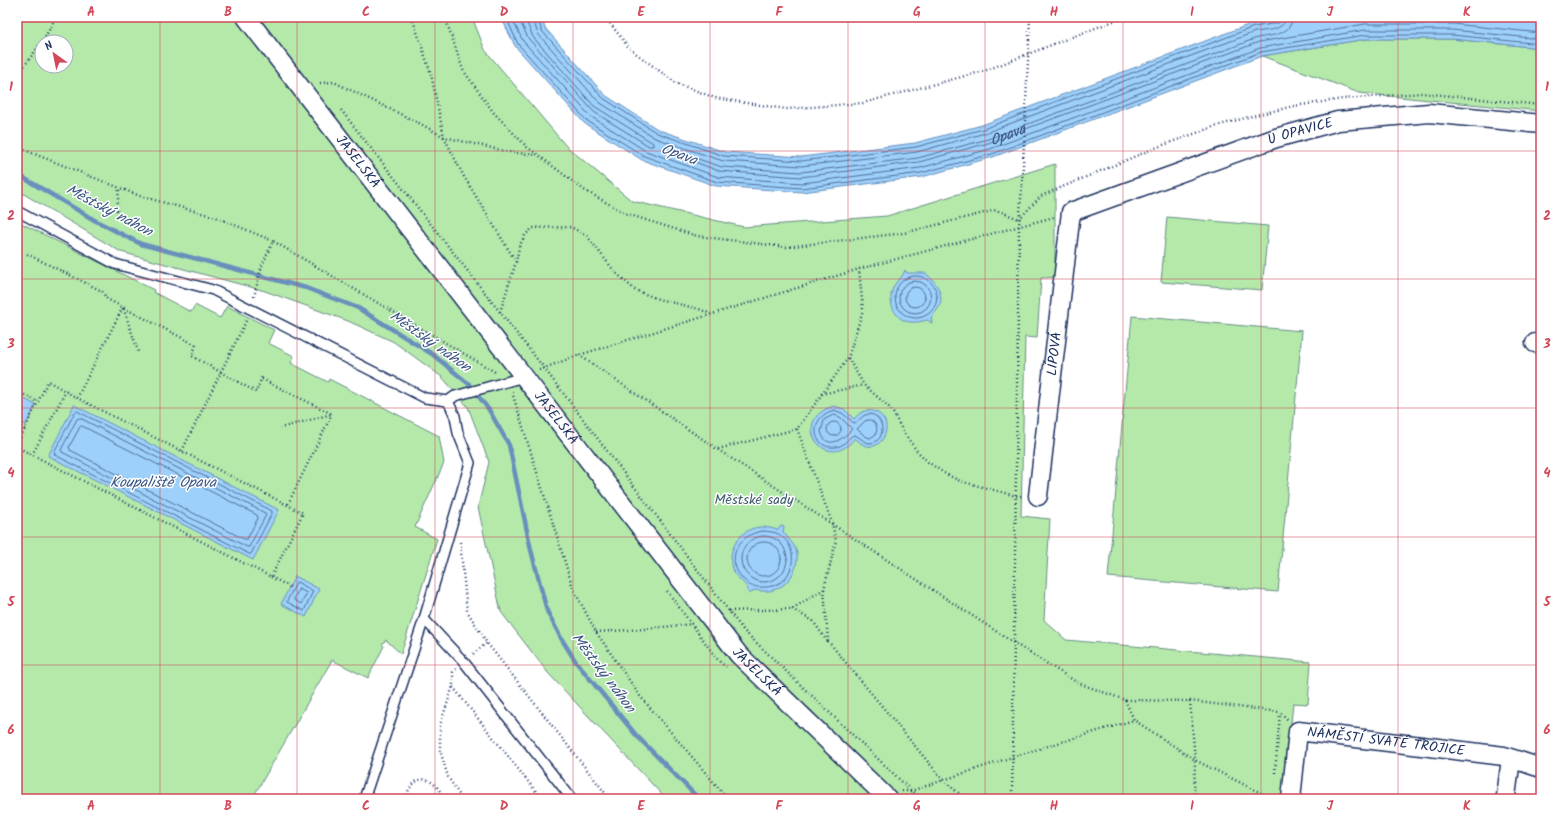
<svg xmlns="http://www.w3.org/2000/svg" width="1558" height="816" font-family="Kalam,sans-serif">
	<rect width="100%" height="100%" fill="#fff"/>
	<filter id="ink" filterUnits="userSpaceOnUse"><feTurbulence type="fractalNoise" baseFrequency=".025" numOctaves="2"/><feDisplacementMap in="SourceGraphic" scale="8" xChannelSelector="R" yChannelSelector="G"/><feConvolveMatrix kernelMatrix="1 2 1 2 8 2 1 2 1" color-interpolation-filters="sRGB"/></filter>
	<g filter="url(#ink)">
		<g fill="#b4e9aa" stroke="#688c84" fill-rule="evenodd">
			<path d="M17 17H472L485 50 566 146 632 201 744 227 887 216 1055 164V277L1041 278 1037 338 1025 337 1021 516 1050 519 1044 620 1066 640 1311 662 1308 704 1293 703 1284 799H666L548 673 501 612 478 507 489 462 468 407 442 377 394 342 348 321 265 291 121 252 17 190ZM42 42H66V66H42Z"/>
			<path d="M1366 39H1452L1541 48V111L1359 93 1262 56Z"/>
			<path d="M1167 217 1268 226 1262 290 1161 282Z"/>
			<path d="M17 221 154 290 153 292 191 312 195 305 220 318 227 306 274 330 268 343 294 356 291 363 328 382 329 379 439 436 444 463 415 527 437 539 401 654 386 640 382 644 384 646 368 678 332 660 252 799H17Z"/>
			<path d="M1132 316 1302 331 1278 592 1108 577Z"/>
		</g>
		<g fill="#9dd0fa" stroke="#6990bc">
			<path d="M501 17H541L545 28 605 95 659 130 725 152 801 157 915 143 982 125 1253 23 1289 17H1541V48L1452 39H1366L1262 56 993 157 922 177 802 192 716 186 642 160 584 123 515 46Z"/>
			<path d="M905 270 907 273H925C935 280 945 294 939 307 937 311 933 314 931 318L932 323H931L928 320C922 321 916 323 910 322 894 320 887 301 893 288 896 280 902 279 905 270Z"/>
			<path d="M17 395 36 405 26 425 17 420Z"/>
			<path d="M74 405 279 510 253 560 48 456Z"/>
			<path d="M834 406 844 409 854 419C859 413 865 409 873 411 901 419 879 465 855 438 826 476 787 419 834 406Z"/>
			<path d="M781 526 784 527 783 532C788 538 793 543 796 550 801 566 789 586 773 590 767 592 761 591 755 590L749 594C748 592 748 590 747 588 745 582 735 578 732 569 726 549 742 526 763 527 767 527 773 529 778 530Z"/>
			<path d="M295 576 319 589 306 617 281 604Z"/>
		</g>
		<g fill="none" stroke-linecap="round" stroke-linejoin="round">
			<g stroke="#4f6f9c" stroke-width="1">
				<path d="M506 17 518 44 586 120 644 156 717 182 802 188 921 173 992 154 1261 52 1365 35H1452L1541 44"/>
				<path d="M511 17 523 41 590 116 646 151 718 177 802 183 920 168 990 149 1260 48 1365 30H1452L1541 39"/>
				<path d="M518 17 528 38 594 112 649 146H653V143L594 106 533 37 527 23 526 17"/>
				<path d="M532 17 538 34 599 102 655 138 723 161 801 166 917 152 985 133 1255 32C1266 30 1285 31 1286 17"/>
				<path d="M537 17 542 31 603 98 657 133 724 156 801 161 916 147 983 129 1254 27 1278 23 1281 21V17"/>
				<path id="s1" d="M1292 17C1292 36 1271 35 1257 38L988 139 918 158 801 172 722 167 665 148 663 150 719 171 801 177 919 162 988 143 1259 42 1365 24H1453L1541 33"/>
				<circle cx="916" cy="297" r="21"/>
				<circle cx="915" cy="297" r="16"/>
				<circle cx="915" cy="297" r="10"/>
				<path d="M834 410 842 413 854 423C860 421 862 414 870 414 885 416 887 442 870 443 863 443 860 436 854 435 847 438 845 446 836 447 812 450 807 417 834 410Z"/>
				<path d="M77 411 272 511V513L251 554H249L55 455 54 452 75 412Z"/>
				<path d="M834 415 840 417 852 429C844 438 827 452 821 432L824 420Z"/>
				<path d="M80 418 265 513 266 515 249 547H247L62 452 61 450 77 419Z"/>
				<path d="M870 420C876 422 879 429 875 435L870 438 865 436 857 429 865 421Z"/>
				<circle cx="834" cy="429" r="7"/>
				<path d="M82 426 257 515 258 518 247 539H244L70 450 69 447 80 427Z"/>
				<path d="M762 531C767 531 776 532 780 535 792 543 795 558 790 570 784 585 771 588 757 587 756 586 751 586 751 586 749 585 746 581 744 580 724 560 737 535 762 531Z"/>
				<circle cx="764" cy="559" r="23"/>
				<circle cx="764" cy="559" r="17"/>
				<path d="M297 582 313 591 304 611 287 602Z"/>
				<path d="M299 589 307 593 301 604 294 600Z"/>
			</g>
			<path stroke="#6990bc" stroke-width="4.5" d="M17 174 96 221 141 244 306 288 358 308 432 354 469 384 489 410 509 445 531 550 547 611 561 638 576 662 636 735 699 799"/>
			<g stroke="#1b2f5e" stroke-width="12">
				<g id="service">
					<path d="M17 211 115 264 213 290 425 398 448 401"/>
					<path d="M424 619 464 662 572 799"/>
					<path d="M364 799 424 619 470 463 458 433 455 416 448 401 455 396 524 377"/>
				</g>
			</g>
			<g stroke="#1b2f5e" stroke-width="21">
				<g id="minor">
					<path id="s2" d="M246 17 739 655 888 799"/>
					<path d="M1535 343 1541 344"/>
					<path id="s3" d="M1038 496 1071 212 1276 138 1338 121 1429 113 1541 124"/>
					<path id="s4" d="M1291 799 1298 731 1504 756 1541 768"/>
					<path d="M1507 799 1506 796 1511 759"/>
				</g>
			</g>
			<g stroke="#1b2f5e" stroke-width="2.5" stroke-dasharray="1 3" stroke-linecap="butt">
				<path d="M412 17 431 74 444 137 463 175 516 262"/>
				<path d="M445 17 463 70 494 113 527 147 538 155 584 190 627 214 697 236 786 247 904 233 996 210 1019 219"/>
				<path d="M605 17 630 49 676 83 715 98 786 109 863 103 984 71 1124 17"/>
				<path d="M1029 40 1030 17"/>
				<path d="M17 76 44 39 56 17"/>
				<path d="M320 83 334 82 419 123 444 137 509 152 537 155"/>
				<path d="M341 110 544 368 744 631 920 799"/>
				<path d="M17 147 140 196 216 217 273 241"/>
				<path d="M117 211 119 188"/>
				<path d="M1019 219 1041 196 1155 148 1213 127 1252 116 1294 106 1343 99 1422 93 1541 105"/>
				<path d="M27 254 102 291 107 299 196 345 197 343"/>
				<path d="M254 297 261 268 273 241 495 372"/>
				<path d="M500 312 516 262 519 247 525 235 533 228 571 227 587 236 615 272 635 290 658 299 699 309 711 314"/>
				<path d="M196 345 192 356 256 392 262 377"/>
				<path d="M579 355 717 449 1014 643 1078 683 1125 700 1190 701 1280 712 1288 720"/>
				<path d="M848 358 864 385 891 409 904 433 917 451 928 462 944 473 960 481 1016 496H1022"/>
				<path d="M539 370 579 355 859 269 1054 217"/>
				<path d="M262 379 332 414 280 428"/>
				<path d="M17 391 38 402"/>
				<path d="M512 392 573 588 596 632 640 696 728 799"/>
				<path d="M821 394 864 385"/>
				<path d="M77 398 123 307 139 354"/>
				<path d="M17 425 25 429"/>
				<path d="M17 445 48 381 77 398 303 513 271 577 17 447"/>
				<path d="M718 449 797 429 848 358 863 310 859 269"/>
				<path d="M182 451 247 319"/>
				<path d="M32 455 66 391"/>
				<path d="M288 504 332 414"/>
				<path d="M460 542 467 611 487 643 610 799"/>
				<path d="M271 577 290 587"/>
				<path d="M824 589 828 641 943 780 966 799"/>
				<path d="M667 591 718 660 726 667"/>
				<path d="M792 609 813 621 827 641"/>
				<path d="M729 611 792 609 824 589 836 541 832 523 797 429"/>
				<path d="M596 632 644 629 692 624"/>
				<path d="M473 654 487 643"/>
				<path d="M456 669 453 672V686L440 725V750L448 777 462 799"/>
				<path d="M453 687 542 799"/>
				<path d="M1125 700 1134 720 1195 760 1273 799"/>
				<path d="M1190 701 1195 760 1194 799"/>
				<path d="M1275 773 1280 713"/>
				<path d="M902 791H911L1012 757 1134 720"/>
				<path d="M406 799C407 795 408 790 411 787 423 770 439 785 444 799"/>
				<path d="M1012 799 1019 227 1022 185"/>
			</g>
			<use href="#service" stroke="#fff" stroke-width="9"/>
			<use href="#minor" stroke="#fff" stroke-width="18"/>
			<path stroke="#1b2f5e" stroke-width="2.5" stroke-dasharray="1 3" stroke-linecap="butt" d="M1022 185 1029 40"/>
		</g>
	</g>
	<path fill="none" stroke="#d1495b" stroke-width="1" stroke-opacity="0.55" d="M160 17V799M297 17V799M435 17V799M573 17V799M710 17V799M848 17V799M985 17V799M1123 17V799M1261 17V799M1398 17V799M17 151H1541M17 279H1541M17 408H1541M17 537H1541M17 665H1541"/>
	<g text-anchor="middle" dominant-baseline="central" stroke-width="3" stroke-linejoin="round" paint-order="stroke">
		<g font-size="14" fill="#1b2f5e" stroke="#fff">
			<text stroke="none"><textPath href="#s3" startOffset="529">U OPAVICE</textPath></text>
			<text stroke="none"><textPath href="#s2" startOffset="183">JASELSKÁ</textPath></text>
			<text stroke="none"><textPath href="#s3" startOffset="143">LÍPOVÁ</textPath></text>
			<text stroke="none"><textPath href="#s2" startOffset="507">JASELSKÁ</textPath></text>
			<text stroke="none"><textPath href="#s2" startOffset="831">JASELSKÁ</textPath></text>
			<text stroke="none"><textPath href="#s4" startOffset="157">NÁMĚSTÍ SVATÉ TROJICE</textPath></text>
		</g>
		<g font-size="14" fill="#415e71" stroke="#fff">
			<text x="754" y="500">Městské sady</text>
		</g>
		<g font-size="15" font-style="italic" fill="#3c5785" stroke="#fff">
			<text stroke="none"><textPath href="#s1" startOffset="1019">Opava</textPath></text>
			<text transform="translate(679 155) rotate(20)">Opava</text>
			<text transform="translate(109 211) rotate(28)">Městský náhon</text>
			<text transform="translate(430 342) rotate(35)">Městský náhon</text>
			<text x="163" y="483">Koupaliště Opava</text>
			<text transform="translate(603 673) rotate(53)">Městský náhon</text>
		</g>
	</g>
	<rect width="1558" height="816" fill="none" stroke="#fff" stroke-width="44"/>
	<g transform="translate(54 54) rotate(327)"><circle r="19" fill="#ffffff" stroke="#a4acbf"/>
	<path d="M0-3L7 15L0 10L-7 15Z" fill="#d1495b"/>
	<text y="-6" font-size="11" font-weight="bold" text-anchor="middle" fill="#1b2f5e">N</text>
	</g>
	<rect x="22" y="22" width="1514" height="772" fill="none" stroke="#d1495b" stroke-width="1.5"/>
	<g font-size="13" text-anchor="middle" font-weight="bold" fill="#d1495b">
		<text x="91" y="16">A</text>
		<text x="228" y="16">B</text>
		<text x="366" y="16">C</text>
		<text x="504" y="16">D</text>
		<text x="641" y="16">E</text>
		<text x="779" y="16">F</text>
		<text x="917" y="16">G</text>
		<text x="1054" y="16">H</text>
		<text x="1192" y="16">I</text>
		<text x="1330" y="16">J</text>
		<text x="1467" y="16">K</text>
		<text x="11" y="91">1</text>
		<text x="1547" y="91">1</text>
		<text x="11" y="220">2</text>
		<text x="1547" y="220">2</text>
		<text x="11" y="348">3</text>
		<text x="1547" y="348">3</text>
		<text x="11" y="477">4</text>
		<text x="1547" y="477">4</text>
		<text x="11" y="606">5</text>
		<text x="1547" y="606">5</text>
		<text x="11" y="734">6</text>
		<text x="1547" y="734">6</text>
		<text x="91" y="810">A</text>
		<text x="228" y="810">B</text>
		<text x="366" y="810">C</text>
		<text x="504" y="810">D</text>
		<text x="641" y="810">E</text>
		<text x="779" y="810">F</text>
		<text x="917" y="810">G</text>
		<text x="1054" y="810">H</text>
		<text x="1192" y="810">I</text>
		<text x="1330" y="810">J</text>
		<text x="1467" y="810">K</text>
	</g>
</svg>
